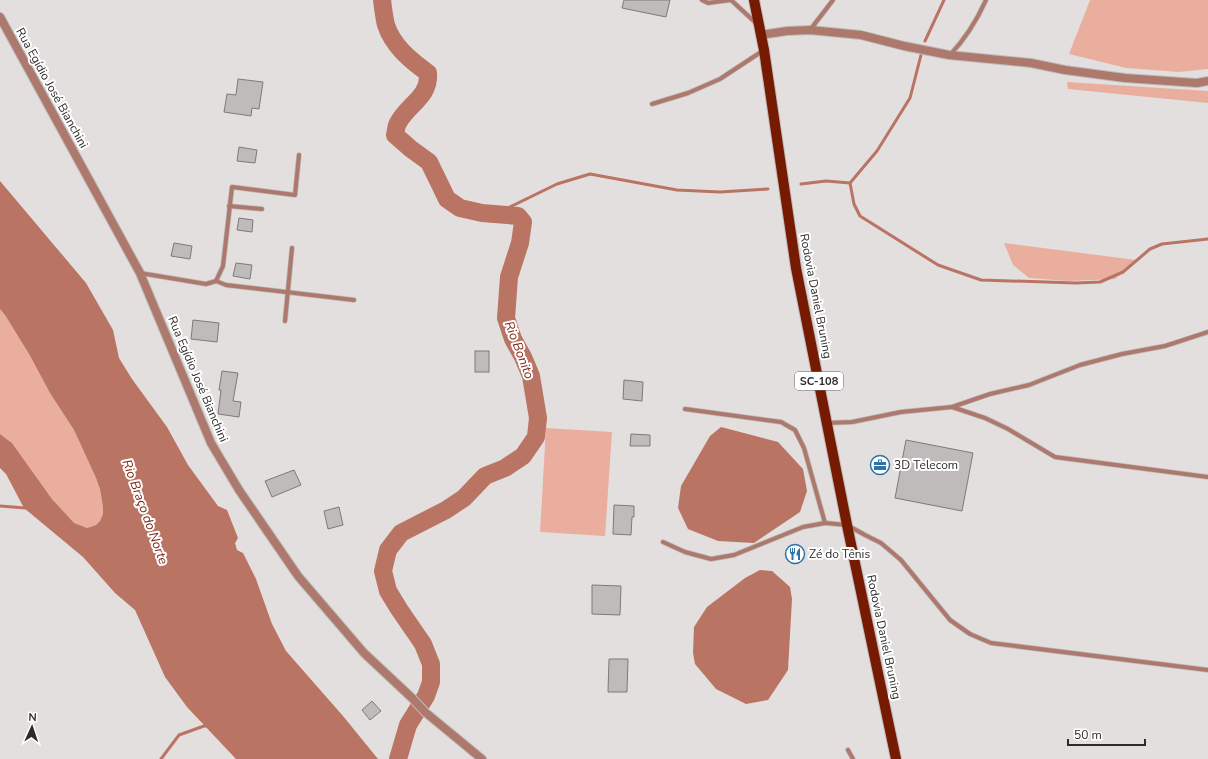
<svg xmlns="http://www.w3.org/2000/svg" width="1208" height="759" font-family="'Nunito Sans',sans-serif">
	<rect width="100%" height="100%" fill="#e2dfde"/>
	<g fill="#eaae9f">
		<path d="M1090 0H1208V69L1179 72 1126 68 1069 54Z"/>
		<path d="M1067 82 1208 91V103L1068 89Z"/>
		<path d="M1004 243 1136 260 1115 279 1068 281 1029 278 1013 265Z"/>
		<path d="M0 309 5 315 29 354 50 393 74 430 96 478 100 489 103 507V514L100 521 96 525 87 528 74 524 52 499 12 443 0 434Z"/>
		<path d="M546 428 612 432 605 536 540 532Z"/>
	</g>
	<g fill="#ba7463">
		<path d="M0 181 86 283 113 330 119 358 132 379 167 427 188 465 218 506 227 510 238 538 235 543 237 550 243 553 256 579 272 624 286 651 343 716 378 759H236L187 707 165 677 135 610 115 593 83 557 24 508 6 474 0 468V434L12 443 52 499 74 523 87 528 96 525 100 521 103 514V507L100 489 96 478 74 430 50 393 29 354 5 315 0 309Z"/>
		<path d="M721 427 778 442 803 469 807 491 800 512 754 543 718 541 688 529 678 508 681 486 710 436Z"/>
		<path d="M760 570 772 571 790 587 792 599 788 670 768 700 746 704 716 689 695 664 693 653 694 627 707 607 745 578Z"/>
	</g>
	<g fill="none" stroke-linecap="round" stroke-linejoin="round">
		<g stroke="#ba7463" stroke-width="3">
			<path d="M925 41 944 0"/>
			<path d="M850 183 854 204 860 216 938 265 981 280 1076 283 1100 282 1123 272 1150 249 1162 244 1208 239"/>
			<path d="M850 183 877 151 910 98 921 55"/>
			<path d="M801 184 826 181 850 183"/>
			<path d="M504 215 508 208 557 184 590 174 677 190 720 192 768 189"/>
			<path d="M0 506 25 508 27 506"/>
			<path d="M161 759 179 735 204 726H208"/>
		</g>
		<path stroke="#ba7463" stroke-width="18" d="M382 0C383 8 384 17 386 25 393 46 410 60 428 73 430 97 408 104 398 123 396 126 396 131 395 135L411 149 429 162 447 199 460 208 482 213 518 216 523 222 520 243 509 277 506 318 513 339 523 357 531 376 538 418 536 437 523 456 505 468 485 476 464 498 446 510 401 533 388 550 383 571 388 591 399 609 423 644 431 664V682L426 696 408 725 398 759"/>
	</g>
	<g fill="#bebbba" stroke="#7e7a7a">
		<path d="M624 0H670L666 17 622 8Z"/>
		<path d="M238 79 263 82 259 109 252 108 251 116 224 112 227 94 236 95Z"/>
		<path d="M239 147 257 150 255 163 237 161Z"/>
		<path d="M239 218 253 220 252 232 237 230Z"/>
		<path d="M174 243 192 246 190 259 171 256Z"/>
		<path d="M236 263 252 265 250 279 233 276Z"/>
		<path d="M193 320 219 323 217 342 191 339Z"/>
		<rect x="475" y="351" width="14" height="21"/>
		<path d="M222 371 238 373 233 401 241 402 239 417 218 414 221 390H219Z"/>
		<path d="M624 380 643 382 642 401 623 399Z"/>
		<path d="M631 434 650 435V446H630Z"/>
		<path d="M906 440 973 453 962 511 895 498Z"/>
		<path d="M294 470 301 485 272 497 265 481Z"/>
		<path d="M614 505 634 506V517H632L631 535 613 534Z"/>
		<path d="M339 507 343 525 328 529 324 511Z"/>
		<path d="M592 585 621 586 620 615 592 614Z"/>
		<path d="M609 659H628L627 692H608Z"/>
		<path d="M372 701 381 711 370 720 362 710Z"/>
	</g>
	<g fill="none" stroke-linecap="round" stroke-linejoin="round">
		<g stroke="#bebbba" stroke-width="5.5">
			<g id="lane">
				<path d="M702 0 708 3 730 0"/>
				<path d="M731 0 756 23"/>
				<path d="M810 30 833 0"/>
				<path d="M950 55C965 39 977 20 986 0"/>
				<path d="M652 104 688 93 720 79 764 50"/>
				<path d="M229 206 262 209"/>
				<path d="M140 273 206 284 216 281 223 266 232 187 295 195 299 155"/>
				<path d="M216 281 226 285 354 300"/>
				<path d="M285 321 292 248"/>
				<path d="M952 407 985 418 1008 429 1055 457 1208 477"/>
				<path d="M685 409 781 422 795 430 804 448 825 523 847 525 865 535 881 543 901 560 950 620 970 634 991 643 1208 670"/>
				<path d="M827 423 852 422 901 412 952 407 990 394 1029 385 1080 365 1122 354 1165 346 1208 332"/>
				<path d="M663 542 685 552 711 559 734 555 803 527 825 523"/>
				<path d="M848 750 853 759"/>
			</g>
		</g>
		<g stroke="#bebbba" stroke-width="10">
			<g id="street">
				<path d="M0 17 140 273 211 443 239 490 298 576 364 653 412 698 425 712 482 759"/>
				<path d="M760 35 787 31 810 30 861 35 904 46 949 55 1031 63 1065 70 1125 78 1197 83 1208 81"/>
			</g>
		</g>
		<g stroke="#bebbba" stroke-width="12">
			<path id="primary" d="M754 0 764 50 796 268 847 525 896 759"/>
		</g>
		<use href="#lane" stroke="#ad796c" stroke-width="4"/>
		<use href="#street" stroke="#ad796c" stroke-width="8"/>
		<use href="#primary" stroke="#761a02" stroke-width="10"/>
	</g>
	<defs>
		<g id="office-ring" transform="scale(1)"><circle r="9.5" fill="#fff" stroke="#2c73a7" stroke-width="1.5"/><path d="M-6-3h4V-5.5h4V-3h4V5H-6ZM-1-4.5V-3h2v-1.5ZM-6 0V1H6V0Z" fill="#2c73a7"/></g>
		<g id="restaurant-ring" transform="scale(1)"><circle r="9.5" fill="#fff" stroke="#2c73a7" stroke-width="1.5"/><path d="M-5-6h1v4h1v-4h1v4h1v-4h1v5L-1.5 .5V6h-2V.5L-5-1ZM5-6V6H3V1.5H1.5Q1.5-4 5-6Z" fill="#2c73a7"/></g>
	</defs>
	<g fill-rule="evenodd">
		<use href="#office-ring" x="880" y="465"/>
		<use href="#restaurant-ring" x="795" y="554"/>
	</g>
	<g text-anchor="middle" dominant-baseline="central" stroke-width="4" stroke-linejoin="round" paint-order="stroke">
		<rect fill="#fff" stroke="#6b6b6a" stroke-width="1" x="795" y="372" width="48" height="18" rx="3"/>
		<g font-size="11" font-weight="bold" fill="#2c2b2a">
			<text x="819" y="381">SC-108</text>
		</g>
		<g font-size="12" fill="#2c2b2a" stroke="#fff">
			<text transform="translate(52 88) rotate(61)">Rua Egídio José Bianchini</text>
			<text transform="translate(816 296) rotate(79)">Rodovia Daniel Bruning</text>
			<text transform="translate(198 379) rotate(67)">Rua Egídio José Bianchini</text>
			<text transform="translate(884 637) rotate(78)">Rodovia Daniel Bruning</text>
		</g>
		<g font-size="12" fill="#2c2b2a" stroke="#fff" text-anchor="start">
			<text x="894" y="465">3D Telecom</text>
			<text x="809" y="554">Zé do Tênis</text>
		</g>
		<g font-size="13" font-style="italic" fill="#7f2915" stroke="#fff">
			<text transform="translate(519 350) rotate(69)">Rio Bonito</text>
			<text transform="translate(145 512) rotate(70)">Rio Braço do Norte</text>
		</g>
	</g>
	<g transform="translate(32 727) rotate(3)" stroke="#ffffff" stroke-width="3" paint-order="stroke">
	<path d="M0-3L7 15L0 10L-7 15Z" fill="#2c2b2a"/>
	<text y="-6" font-size="11" font-weight="bold" text-anchor="middle" fill="#2c2b2a">N</text>
	</g>
	<path d="M1068 739v6h77v-6" fill="none" stroke="#2c2b2a" stroke-width="2"/>
	<text x="1074" y="739" font-size="12" fill="#2c2b2a" stroke="#ffffff" stroke-width="3" paint-order="stroke">50 m</text>
</svg>
